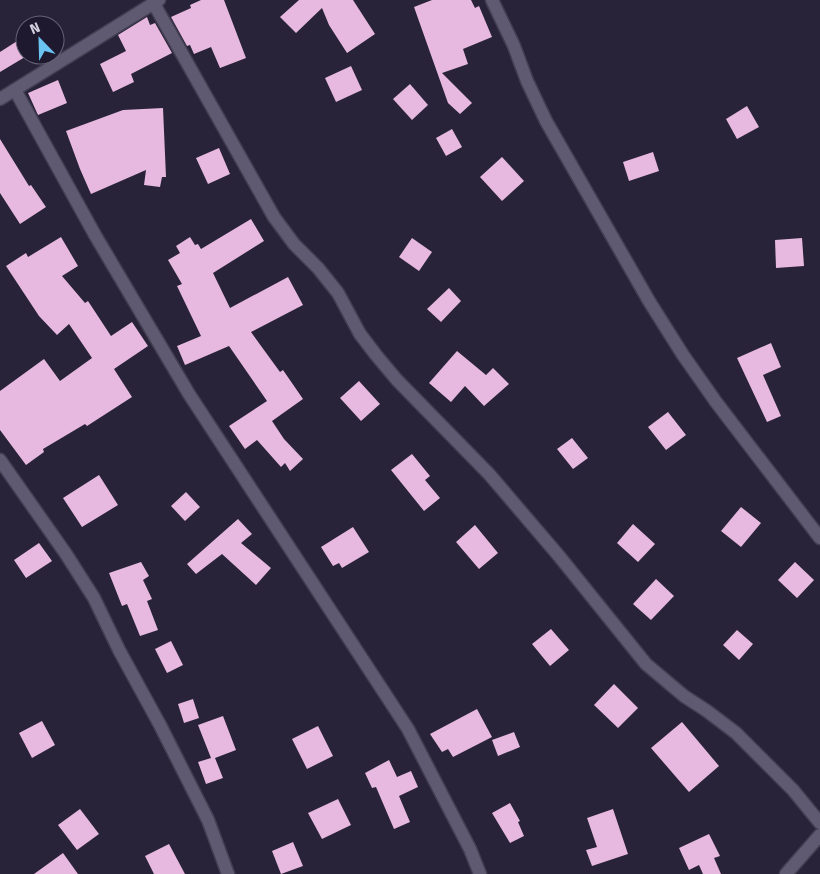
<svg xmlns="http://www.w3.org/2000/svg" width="820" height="874" font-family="'Fira Sans',sans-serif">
	<rect width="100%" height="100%" fill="#282338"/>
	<g fill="#e7b9e0">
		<path d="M201 0H224L246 58 220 68 211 47 194 54 190 45 187 46 171 17 191 8 190 5Z"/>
		<path d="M299 0H353L375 34 347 53 329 25 322 8 296 33 280 17Z"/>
		<path d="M432 0H471L475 8 479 6 492 37 463 49 468 64 442 73 472 103 460 114 448 103 414 7Z"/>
		<path d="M147 17 150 25 155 23 172 53 131 74 134 82 113 92 100 64 126 51 118 35Z"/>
		<path d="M25 36V57L0 72V52Z"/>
		<path d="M351 66 362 90 336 102 325 78Z"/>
		<path d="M58 80 67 103 38 115 28 93Z"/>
		<path d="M410 84 428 105 412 120 393 99Z"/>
		<path d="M747 106 759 127 737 139 726 119Z"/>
		<path d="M163 108 166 177H162L160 187 144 185 146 170 91 194 80 169 66 131 123 110Z"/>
		<path d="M452 129 462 147 446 156 436 138Z"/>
		<path d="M0 139 29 186 31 185 46 207 20 224 0 193Z"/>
		<path d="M219 148 230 174 208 184 196 158Z"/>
		<path d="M653 152 659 171 629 181 623 162Z"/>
		<path d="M502 157 524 181 502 201 480 177Z"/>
		<path d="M251 219 264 241 213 273 230 308 288 277 303 305 251 332 280 372 283 370 303 399 272 421 284 439 303 459 290 471 285 463 281 467 257 440 245 449 229 426 267 401 229 346 185 365 177 346 201 336 177 286 182 284 168 260 180 253 176 246 190 237 195 245 198 244 201 249Z"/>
		<path d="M61 237 78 266 62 276 85 303 88 301 111 336 132 322 148 346 114 369 132 397 87 426 85 424 43 449 44 452 26 465 0 430V391L44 359 60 381 92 358 69 324 57 335 39 316 6 266 26 253 28 257Z"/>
		<path d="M412 238 432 252 419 271 399 257Z"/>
		<path d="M802 238 804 266 776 268 775 240Z"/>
		<path d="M449 288 461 301 441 322 427 309Z"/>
		<path d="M771 343 781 367 763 375 781 416 767 422 737 358Z"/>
		<path d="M457 351 486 375 493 368 509 384 484 406 465 386 451 402 429 383Z"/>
		<path d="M359 381 380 404 361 421 340 398Z"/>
		<path d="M668 412 686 435 666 450 648 427Z"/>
		<path d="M572 438 588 458 573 469 557 449Z"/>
		<path d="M412 454 430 476 425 480 440 498 424 511 391 470Z"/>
		<path d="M99 475 118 505 82 527 63 498Z"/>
		<path d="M186 492 200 507 185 521 171 506Z"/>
		<path d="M741 507 761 523 741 547 721 531Z"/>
		<path d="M238 519 252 534 241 543 271 568 256 585 222 554 196 574 187 564Z"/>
		<path d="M633 524 655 544 638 562 617 543Z"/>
		<path d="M475 525 498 553 479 569 456 542Z"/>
		<path d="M353 527 369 552 342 568 339 563 333 566 321 547Z"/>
		<path d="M39 543 52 561 26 578 14 560Z"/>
		<path d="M141 562 149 576 143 580 152 599 147 601 158 630 140 636 127 604 122 606 109 573Z"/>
		<path d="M795 562 814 580 797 598 778 580Z"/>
		<path d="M656 579 674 596 651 620 633 604Z"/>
		<path d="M551 629 569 650 550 666 532 644Z"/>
		<path d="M737 630 753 644 739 660 723 645Z"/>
		<path d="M171 641 183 665 167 673 155 649Z"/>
		<path d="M614 684 638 708 618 728 594 705Z"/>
		<path d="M193 699 199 718 184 723 178 704Z"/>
		<path d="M477 709 492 737 453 757 448 749 442 752 430 734Z"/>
		<path d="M223 716 236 750 215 758 223 778 206 784 198 762 211 758 198 725Z"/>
		<path d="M42 721 55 745 32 758 19 733Z"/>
		<path d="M682 722 719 766 689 792 651 748Z"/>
		<path d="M318 726 333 756 307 769 292 739Z"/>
		<path d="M514 732 520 747 498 756 492 740Z"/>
		<path d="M389 760 397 777 411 771 418 787 399 796 410 822 394 829 376 787 372 788 365 773Z"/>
		<path d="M338 799 351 825 322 839 308 813Z"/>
		<path d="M510 803 520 821 518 822 524 836 510 843 492 813Z"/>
		<path d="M80 809 99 834 77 850 58 825Z"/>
		<path d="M613 809 628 854 592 866 586 850 597 847 587 818Z"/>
		<path d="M709 834 720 856 714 858 721 874H703L699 865 689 870 679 848Z"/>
		<path d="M293 842 303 866 281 874 272 851Z"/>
		<path d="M169 844 185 874H154L145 856Z"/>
		<path d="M63 853 78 874H34Z"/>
	</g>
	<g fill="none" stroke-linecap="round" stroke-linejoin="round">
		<g stroke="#433e51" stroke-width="15">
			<g id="minor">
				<path d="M492 0 514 46 527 81 546 121 649 301 683 355 716 402 820 538"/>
				<path d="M154 4 274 217 294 244 318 268 338 293 360 334 376 355 397 380 489 474 559 556 646 664 684 696 707 711 736 733 793 790 820 823"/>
				<path d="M15 90 95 235 189 394 408 729 470 849 480 874"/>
				<path d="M0 99 159 0"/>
				<path d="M0 460 66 554 94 598 119 650 160 725 208 820 228 874"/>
				<path d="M786 874 820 835"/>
			</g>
		</g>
		<use href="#minor" stroke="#5f5a72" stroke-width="12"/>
	</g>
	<g transform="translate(40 40) rotate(337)"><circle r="24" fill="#1e192e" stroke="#666274"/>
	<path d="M0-4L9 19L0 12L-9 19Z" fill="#6bc3f2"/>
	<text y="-8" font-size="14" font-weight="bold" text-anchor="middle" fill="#d2cfde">N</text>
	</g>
</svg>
